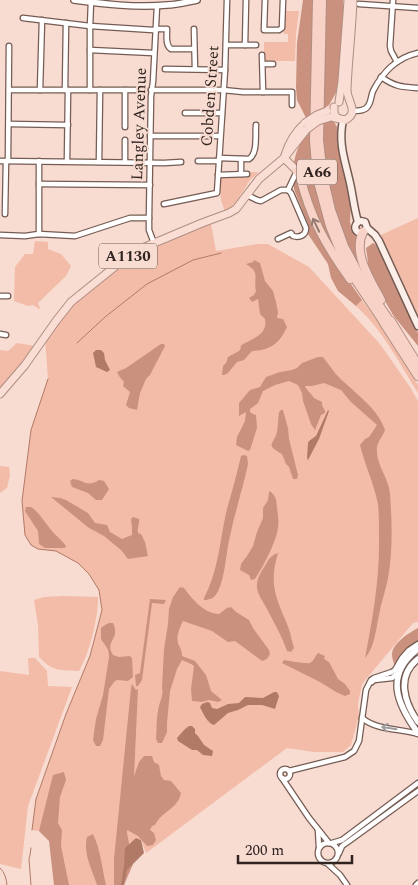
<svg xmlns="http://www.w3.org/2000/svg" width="418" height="885" font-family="Spectral,serif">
	<rect width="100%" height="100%" fill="#f8dbd1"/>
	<g fill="#f3bca9">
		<path d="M285 11H299L296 34 295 61H264V42H288V34H284Z"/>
		<path d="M219 172H259L250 180 235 204 225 212 221 200Z"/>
		<path d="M418 218V316L381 235Z"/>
		<path d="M211 224 216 251 258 244H268L309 267 380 344 410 387 418 401V622L413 623 362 684 358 703 359 716 351 745 343 752H314L287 748 146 853 141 840 136 838 121 885H57L53 843 39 831 32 830 36 799 66 714 90 656 102 610 99 590 89 574 78 563 56 551 38 549 31 545 25 535 22 501 31 430 48 379 45 339 73 304 136 254Z"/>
		<path d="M35 241 48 242V249L61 254 71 266 66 276 38 303 40 308 39 309 33 305 28 306 14 301 15 267 25 254H33Z"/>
		<path d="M362 300 377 320 418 385V393C400 364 382 329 356 306Z"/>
		<path d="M17 343 34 346 9 380 0 391V350L8 351Z"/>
		<path d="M0 466 9 467 10 475 7 488 0 493Z"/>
		<path d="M63 596 98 597C98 619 90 652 79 671 60 670 53 672 39 657L38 625 34 600 44 597Z"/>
		<path d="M28 658H35L47 671 48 686 72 687 28 806 21 869 0 864V671L29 675Z"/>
	</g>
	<g fill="#ca917e">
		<path d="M303 0H314V42L312 44 311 114 306 118 297 100 296 88 297 43Z"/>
		<path d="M325 0H343V24L338 89 329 105 323 109Z"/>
		<path d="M331 121 334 122 337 127V143H339L351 202 350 222 352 230 355 234 358 236 369 286 347 246 329 192 323 150 322 124Z"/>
		<path d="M311 132 344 266 316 219 300 170 294 162C297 148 300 141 311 132Z"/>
		<path d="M299 177 335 261 362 300 356 306 338 291 331 278 328 264 308 234 309 227 294 189V184Z"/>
		<path d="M373 243 375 244 380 253 418 333V346L393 315 376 285 366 262H368L366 248Z"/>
		<path d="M254 260 260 263 265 281 273 291 276 302 278 312 277 318 283 319 287 327C279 344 271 350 252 351L244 360 237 362 228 373 224 375H222L223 366 226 363 228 357C231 355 236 353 239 351 244 345 237 348 243 344 254 338 268 334 265 319L260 314 258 299 252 302 249 298 254 295 256 291C253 277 261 273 246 264L253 262Z"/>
		<path d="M161 344H164L165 346 150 375 146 379 140 393 137 410 129 408 126 405 130 392 123 386 124 382 119 376 117 372 126 368Z"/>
		<path d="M318 357H323C327 362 331 368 335 373 350 390 378 407 385 430 383 436 378 441 377 447 375 464 389 478 390 494 392 522 393 550 388 578 386 590 381 602 379 615 376 628 375 647 365 658 373 617 380 577 379 535 379 525 379 515 378 504 374 484 365 465 360 445L365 439 369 437 377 425 351 402 341 390 324 383 312 386H305C307 391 311 393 314 398L322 402V405L325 411V413L321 415 315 430 311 424 303 401 302 393 298 385 289 381 275 385 263 391 258 403 250 409V412L253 414 256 415 257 428 250 450 248 451 236 445 237 437 245 421 246 412 239 416V403L250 390 260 387 266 377 280 372 292 370 297 368 302 363Z"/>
		<path d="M281 410H283L288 428 289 439 298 475 297 479H293L289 467 286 464 282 454C264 444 274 445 277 432 278 426 278 419 279 412Z"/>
		<path d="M244 455 247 456 248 464C243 488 235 512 230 536 226 552 225 580 217 593 214 598 210 600 204 600V598C219 570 220 538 227 509 232 491 237 474 241 456Z"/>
		<path d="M73 479C85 480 86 488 99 480L104 481 109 489 102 500H96L88 493 72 487 70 481Z"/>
		<path d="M270 491C277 498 276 499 277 508 278 515 279 522 278 528 276 542 263 567 255 579L251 580 249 575 240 570 241 564 247 556 253 546 257 532 263 518V508L268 500 269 492Z"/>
		<path d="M51 497 60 498 66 500 88 513 95 523 107 525 110 532 122 539 132 535V528L131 519 133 517 139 519C140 523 137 527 138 533L141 534 145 542 148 556 128 559 121 550 104 536 89 528Z"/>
		<path d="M26 507H31C40 513 45 523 52 531 57 537 62 540 66 546L65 548H45L39 544 38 531 25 511Z"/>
		<path d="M278 553C268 586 277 599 289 629 291 636 292 642 294 648L291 652 287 651C282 636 274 623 267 609 264 603 258 595 257 588 256 580 261 572 265 566 268 560 271 555 278 553Z"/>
		<path d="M180 587 184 588C192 599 205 614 219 614L227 608 231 607 236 612 249 620 253 628 269 650 270 654 267 659 262 661 235 641 228 642 212 631 183 621C180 627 176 636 178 643 180 648 182 650 182 656L195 661 206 675 211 691 222 700 218 702 209 700 202 702 192 701 191 689 194 666 191 664 182 660 177 669 170 691 167 723V732L162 743H158L156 739C157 730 156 720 158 711 159 702 164 696 162 687L164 649 168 624 169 609 173 597Z"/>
		<path d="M150 599 166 600 164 604 152 603 142 680 138 686H136L135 675 140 673Z"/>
		<path d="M109 623H113C121 640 104 640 113 655L119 657 130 656 132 658 133 677 128 681 117 680 114 682 109 689 103 740 100 746H96L93 740 96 719 103 695 109 657C109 647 105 646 101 639V628L105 625Z"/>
		<path d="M418 628V643L406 649 395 667C394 663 392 659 392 655 392 643 409 633 418 628Z"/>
		<path d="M318 653 325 656 324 659 329 662 338 679 345 684 350 691V694L345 696 336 692 320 682 282 663 284 660C289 661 308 664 310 663 314 661 315 656 318 653Z"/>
		<path d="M132 684 136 690 138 689 134 776 139 762 144 756H152L154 762 159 765 161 776 164 780 171 781 181 793C178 809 162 811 155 825L152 826 150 830 154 833 156 840 153 845 147 846 138 836 127 830V833L133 864 124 885H114V859L131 688Z"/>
		<path d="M64 772 66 780 60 797 58 823 62 830 61 846 69 885H54L49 841 39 831 53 775Z"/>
		<path d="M93 834C101 851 102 868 106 885H97C92 869 83 854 87 837Z"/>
	</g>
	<g fill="#b17a67">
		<path d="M96 350H101L104 353 105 360 110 370 107 372 96 367 93 353Z"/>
		<path d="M328 410 329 411 319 439 308 460 307 458 308 443 309 441 316 436Z"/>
		<path d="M274 692H277L279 696 275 709 262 705H248L238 710 228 713 214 725C207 723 203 713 200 707L202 704 207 702 210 703 212 708 217 709 228 704 239 703 245 697 263 698Z"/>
		<path d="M189 726H192L195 729V733L198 736 204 745 213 751 212 756 203 755 197 750H192L178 741 177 738 185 729Z"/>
		<path d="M136 838 141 840 144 853 127 870 124 885H121L124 866 125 848Z"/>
	</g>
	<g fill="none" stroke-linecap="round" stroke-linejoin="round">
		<g stroke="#b17a67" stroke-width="1">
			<path d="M77 343 105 317 147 284 193 260 221 253"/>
			<path d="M32 830 36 799 66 714 90 656 102 610 99 590 89 574 78 563 56 551 38 549 31 545 25 535 22 501 31 430 48 379"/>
			<path d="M31 848 30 855 29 859 31 885"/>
			<path d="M0 868C5 873 6 878 7 885"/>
		</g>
		<g stroke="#755c53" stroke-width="7">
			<g id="minor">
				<path d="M265 0 264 30H279L282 28 283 0"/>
				<path d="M393 0 390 46 391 51 397 62"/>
				<path d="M359 4 418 8"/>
				<path d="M23 18 90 26 153 30 158 29H167C167 35 165 45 171 49H194"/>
				<path d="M194 29 195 69"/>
				<path d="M226 45H256"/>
				<path d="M245 45 246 0"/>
				<path d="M90 50 153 53"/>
				<path d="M262 55 263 92"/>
				<path d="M263 64H273"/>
				<path d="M165 69 225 70"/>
				<path d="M381 77C396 87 401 87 418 88"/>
				<path d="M9 90H144"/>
				<path d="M40 90 42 20"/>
				<path d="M65 90 66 23"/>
				<path d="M90 90V26L91 2"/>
				<path d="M151 90H223L243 92H292V105"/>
				<path d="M353 111C358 111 365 111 368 106 371 102 371 96 373 91 383 72 396 58 418 53"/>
				<path d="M185 113H222"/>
				<path d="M9 124 68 125"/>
				<path d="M125 127V90"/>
				<path d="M150 136H220"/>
				<path d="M219 158 249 159C258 153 255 136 256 125"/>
				<path d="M0 161 164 163 181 162"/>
				<path d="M8 161 9 46"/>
				<path d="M39 161V234"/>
				<path d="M67 161 68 90"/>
				<path d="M198 161H219"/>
				<path d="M99 162 100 90"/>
				<path d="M125 162V140"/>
				<path d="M241 174V159"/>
				<path d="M218 175 247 174"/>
				<path d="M39 184 150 185"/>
				<path d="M288 190 297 171"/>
				<path d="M247 195 257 200 261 201 281 190H288L291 193 306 228C306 235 300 238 293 236L291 233 278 239"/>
				<path d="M164 204 217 193 225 70 227 0"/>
				<path d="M5 214 6 161"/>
				<path d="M0 235 25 236 39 234 75 236 130 218H149"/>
				<path d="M154 243 149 230V218L151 96 153 82 157 6"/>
				<path d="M0 296H8"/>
				<path d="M0 334 6 335"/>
				<path d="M372 682 374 680 392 678 399 672"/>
				<path d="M362 718C378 731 399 728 418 734"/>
				<circle cx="285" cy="774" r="5"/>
				<path d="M289 771 345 757 354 751 359 741 366 690 371 680 374 678 392 672 395 670 402 658 409 650 418 644"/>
				<path d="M282 778 309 818 329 843"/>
				<path d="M318 830 319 847"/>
				<circle cx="328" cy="853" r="10"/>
				<path d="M332 843 342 840 418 783"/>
				<path d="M339 853 342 846 352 839 418 791"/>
				<path d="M328 864 340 875 347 885"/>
				<path d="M416 885 418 883"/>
			</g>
		</g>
		<g stroke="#755c53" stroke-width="8">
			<g id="tertiary">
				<path d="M74 0C104 4 136 8 167 5 177 5 187 2 197 0"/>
				<path d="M418 649C384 675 397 704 418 733"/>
				<path d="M418 659C396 676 404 702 418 722"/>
			</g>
		</g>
		<g stroke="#755c53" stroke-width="9">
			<g id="secondary">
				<path d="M343 120C338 144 345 160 350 183 353 196 354 209 358 222 352 228 357 235 364 232L367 228"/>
				<path d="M358 222 361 221 365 222 367 228 375 235 379 241 418 326"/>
			</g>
		</g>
		<g stroke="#b08e82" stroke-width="9">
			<g id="primary">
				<path d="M339 102 342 81 348 0"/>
				<path d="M334 107V113L337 118"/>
				<path d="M331 117 345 120C360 113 347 101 347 90 348 60 352 30 353 0"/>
				<path d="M285 155C289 142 295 132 305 123"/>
				<path d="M284 158 297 171"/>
				<path d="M0 394 25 365 56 321 71 302 133 252 202 223 229 213 236 209 259 179 284 158 306 130"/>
			</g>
		</g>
		<g stroke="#b08e82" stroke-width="10">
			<g id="trunk">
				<path d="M317 0 314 140 317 178 330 226 343 258 353 276 387 327"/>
				<path d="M322 0 319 140 323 176 331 210 344 246 362 280 393 326"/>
				<path d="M297 171 300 176C310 217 325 244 350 279"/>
				<path d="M363 232C352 253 371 281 381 300"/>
				<path d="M391 321 418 365"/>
				<path d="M384 323 418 376"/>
			</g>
		</g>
		<use href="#minor" stroke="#fff" stroke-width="4.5"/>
		<use href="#tertiary" stroke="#fff" stroke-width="5.5"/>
		<use href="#secondary" stroke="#fceee9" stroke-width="6"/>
		<use href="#primary" stroke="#faddd4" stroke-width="7"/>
		<use href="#trunk" stroke="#f8d2c6" stroke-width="8"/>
		<g stroke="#b08e82" stroke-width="9" stroke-linecap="butt">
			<g id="primary-bridge">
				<path d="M305 123 317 115 327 111"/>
				<path d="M306 130 318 121 331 117"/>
			</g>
		</g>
		<use href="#primary-bridge" stroke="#faddd4" stroke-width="7"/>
	</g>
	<defs><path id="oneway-shaft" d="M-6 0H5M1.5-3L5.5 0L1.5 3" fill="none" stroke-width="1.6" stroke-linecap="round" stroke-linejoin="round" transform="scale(1.25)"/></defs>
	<use stroke="#947b73" href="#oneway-shaft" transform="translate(316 225) rotate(-115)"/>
	<use stroke="#a19c9b" href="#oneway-shaft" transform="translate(389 728) rotate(-171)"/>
	<g text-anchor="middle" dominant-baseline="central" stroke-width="4" stroke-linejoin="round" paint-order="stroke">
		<g fill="#f8dbd1" stroke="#6b5b55" stroke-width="1">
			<rect x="297" y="159.5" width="40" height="25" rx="4"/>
			<rect x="99" y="243.5" width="58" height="25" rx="4"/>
		</g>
		<g font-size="15" font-weight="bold" fill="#2f2420">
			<text x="317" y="172">A66</text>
			<text x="128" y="256">A1130</text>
		</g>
		<g font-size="16" fill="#2f2420" stroke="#f8dbd1">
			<text transform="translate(210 96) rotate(-86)">Cobden Street</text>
			<text transform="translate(139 124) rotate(-88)">Langley Avenue</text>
		</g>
	</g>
	<path d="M238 855v8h114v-8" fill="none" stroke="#2f2420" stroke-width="2.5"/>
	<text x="245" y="855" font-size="15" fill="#2f2420" stroke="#f8dbd1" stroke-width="4" paint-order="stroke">200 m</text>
</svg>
